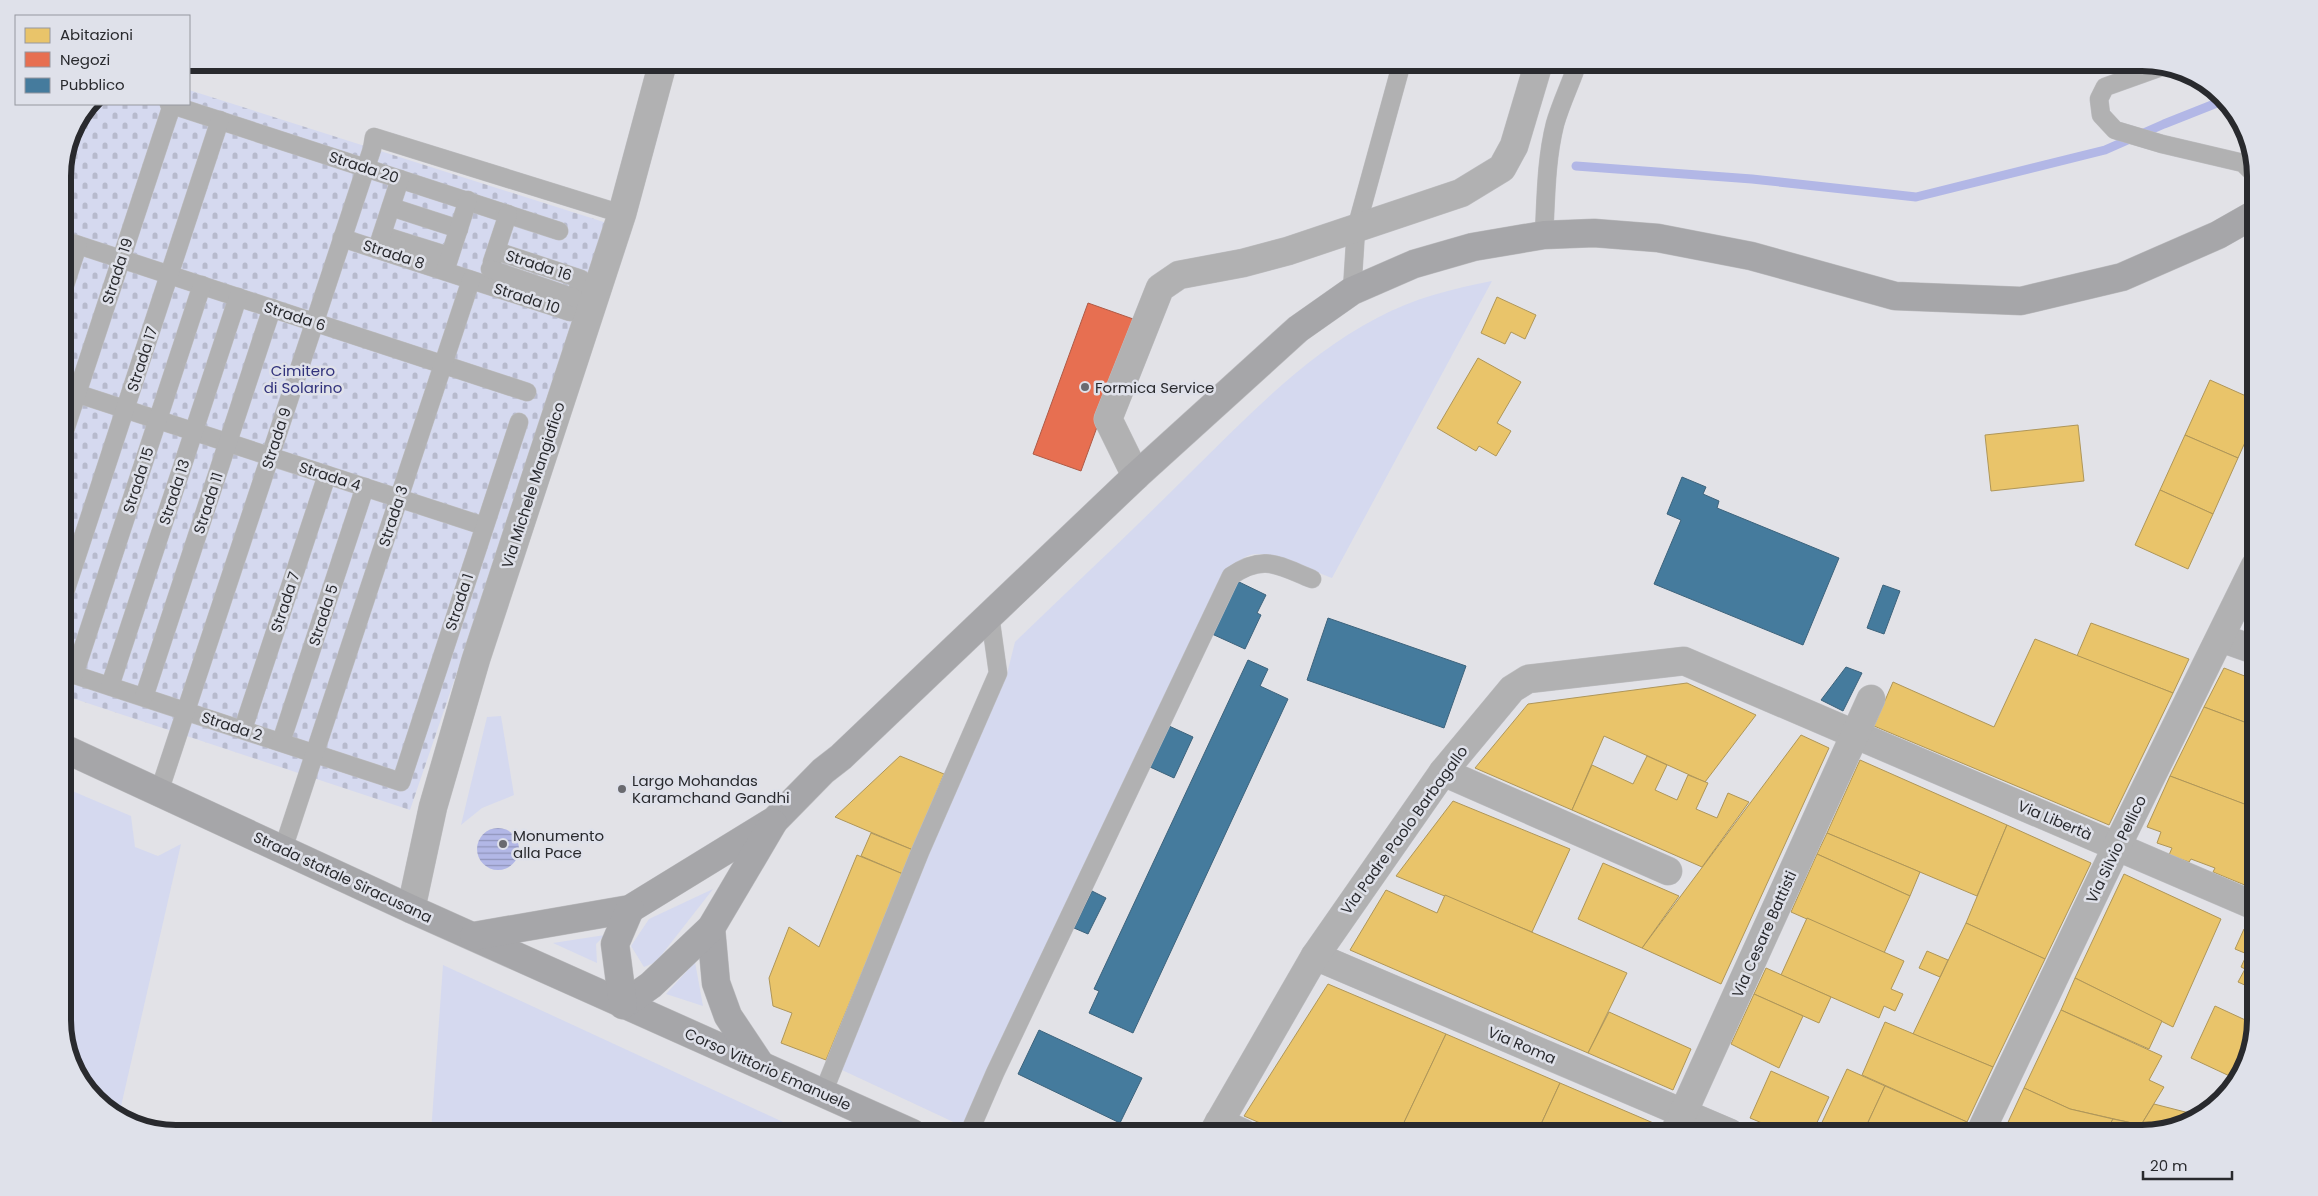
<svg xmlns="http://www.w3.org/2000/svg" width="2318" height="1196" font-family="Poppins,sans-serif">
	<defs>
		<pattern id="cemetery-stones" width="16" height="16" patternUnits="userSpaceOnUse" patternTransform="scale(1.25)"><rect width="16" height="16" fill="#d5d9ef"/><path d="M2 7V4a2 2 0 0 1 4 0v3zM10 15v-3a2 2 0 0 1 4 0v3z" fill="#b7bacd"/></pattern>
		<pattern id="water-rules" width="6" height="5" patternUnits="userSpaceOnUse" patternTransform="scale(1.25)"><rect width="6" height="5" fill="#b2b7e6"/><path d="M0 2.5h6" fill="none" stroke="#9195bb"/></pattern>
	</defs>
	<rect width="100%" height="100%" fill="#e2e2e7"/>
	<g fill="#d5d9ef">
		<path d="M1492 281 1332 578C1313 571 1269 549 1250 555 1235 560 1225 576 1217 588L962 1126 842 1070 932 841 1007 674 1015 642C1073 586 1132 531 1189 474 1247 417 1304 356 1377 318 1414 298 1452 289 1492 281Z"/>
		<path d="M501 716 514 795 482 808 461 825 487 717Z"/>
		<path d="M63 787 131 816 135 847 158 856 181 844 119 1115 82 1083 63 1027Z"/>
		<path d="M713 889 656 962 644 967 631 946 649 919Z"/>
		<path d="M605 935 596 944 597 963 553 943Z"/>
		<path d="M695 962 703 1006 666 994Z"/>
		<path d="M443 965 807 1133H431Z"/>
	</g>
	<path fill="url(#cemetery-stones)" d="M189 90 610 224 410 810 63 695V169L71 133 91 104H189Z"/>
	<circle fill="url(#water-rules)" cx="498" cy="849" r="21"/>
	<g fill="#e9c46a" stroke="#af9658">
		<path d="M1497 297 1536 315 1525 339 1511 332 1505 344 1481 333Z"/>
		<path d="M1478 358 1521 382 1497 423 1511 431 1496 456 1479 446 1476 451 1437 428Z"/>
		<path d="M2210 380 2255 400V420L2238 458 2185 435Z"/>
		<path d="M2078 425 2084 481 1991 491 1985 435Z"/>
		<path d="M2185 435 2238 458 2213 514 2160 490Z"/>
		<path d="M2160 490 2213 514 2188 569 2135 545Z"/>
		<path d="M2091 623 2189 659 2173 693 2077 656Z"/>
		<path d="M2035 639 2173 693 2109 825 1874 726 1893 682 1994 727Z"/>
		<path d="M2224 668 2255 680V726L2204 707Z"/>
		<path d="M1687 683 1756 715 1705 782 1604 736 1572 810 1475 768 1528 704Z"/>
		<path d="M2204 707 2255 726V779L2244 804 2170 776Z"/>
		<path d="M1801 735 1829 748 1721 984 1642 948Z"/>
		<path d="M900 756 944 774 913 850 835 817Z"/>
		<path d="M1647 756 1667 765 1655 790 1677 800 1688 775 1708 783 1696 809 1717 818 1728 793 1749 802 1702 867 1572 810 1592 765 1633 784Z"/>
		<path d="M1860 760 2007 825 1977 896 1827 833Z"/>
		<path d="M2170 776 2255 808V882L2252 888 2213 872 2215 868 2191 859 2189 862 2169 855 2172 848 2157 843 2161 832 2147 827Z"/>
		<path d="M1453 801 1570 849 1532 932 1396 876Z"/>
		<path d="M2007 825 2091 863 2045 959 1966 923Z"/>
		<path d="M871 833 913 850 903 874 861 856Z"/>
		<path d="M1827 833 1920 872 1910 896 1817 854Z"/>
		<path d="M1817 854 1910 896 1884 953 1791 912Z"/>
		<path d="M857 855 903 874 826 1060 781 1043 792 1013 773 1006 769 978 789 927 819 947Z"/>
		<path d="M1603 863 1679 896 1642 948 1578 919Z"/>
		<path d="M2124 874 2221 919 2173 1027 2075 978Z"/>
		<path d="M1386 890 1437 913 1445 895 1627 973 1588 1053 1350 950Z"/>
		<path d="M1807 918 1904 961 1891 989 1903 994 1895 1011 1884 1006 1879 1018 1781 975Z"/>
		<path d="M1966 923 2045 959 1993 1067 1913 1034Z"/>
		<path d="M2244 929 2255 934V967L2247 986 2238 982 2245 969 2241 967 2247 954 2235 949Z"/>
		<path d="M1927 951 1948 960 1940 977 1919 968Z"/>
		<path d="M2255 967V990L2247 986Z"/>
		<path d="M1766 968 1831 997 1819 1023 1754 994Z"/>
		<path d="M2075 978 2162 1021 2149 1049 2061 1010Z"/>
		<path d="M1328 984 1446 1034 1399 1133H1283L1244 1116Z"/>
		<path d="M1754 994 1803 1016 1779 1068 1731 1044Z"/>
		<path d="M2215 1006 2254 1024 2244 1070 2236 1079 2191 1058Z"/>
		<path d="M2061 1010 2162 1056 2149 1080 2164 1087 2141 1125 2070 1109 2024 1088Z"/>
		<path d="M1609 1012 1691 1049 1673 1090 1588 1053Z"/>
		<path d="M1885 1022 1993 1067 1967 1122 1862 1075Z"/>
		<path d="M1446 1034 1560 1083 1537 1133H1399Z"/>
		<path d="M1847 1069 1885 1086 1863 1133H1817Z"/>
		<path d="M1771 1071 1829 1097 1812 1133H1786L1750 1118Z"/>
		<path d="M1560 1083 1658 1125 1654 1133H1537Z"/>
		<path d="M1885 1086 1967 1122 1961 1133H1863Z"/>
		<path d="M2024 1088 2070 1109 2113 1119 2105 1133H2003Z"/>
		<path d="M2154 1104 2201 1116 2158 1129 2141 1125Z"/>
		<path d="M2113 1119 2141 1125 2158 1129 2142 1133H2105Z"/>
	</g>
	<path fill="#e76f51" stroke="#ae5a46" d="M1088 303 1136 320 1081 471 1033 454Z"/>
	<g fill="#457b9d" stroke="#3d637c">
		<path d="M1682 477 1706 487 1703 494 1719 501 1717 508 1839 558 1803 645 1654 584 1681 520 1667 514Z"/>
		<path d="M1237 581 1266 595 1257 613 1261 615 1245 649 1212 634Z"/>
		<path d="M1883 585 1900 591 1884 634 1867 628Z"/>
		<path d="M1328 618 1466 666 1444 728 1307 680Z"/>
		<path d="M1248 660 1268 669 1260 686 1288 699 1133 1033 1089 1013 1099 991 1094 989Z"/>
		<path d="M1846 667 1862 673 1843 711 1821 700Z"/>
		<path d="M1169 726 1193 737 1174 778 1150 767Z"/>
		<path d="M1092 891 1106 898 1088 934 1074 928Z"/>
		<path d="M1039 1030 1142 1078 1120 1123 1018 1074Z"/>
	</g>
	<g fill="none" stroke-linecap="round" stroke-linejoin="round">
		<path stroke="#b2b7e6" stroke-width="9" d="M1576 166 1752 179 1916 197 2105 150 2164 124 2222 101"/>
		<g stroke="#bebec1" stroke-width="19">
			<g id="lane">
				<path d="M2161 67 2105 87 2099 99 2101 115 2115 130 2162 144 2243 163 2255 175"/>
				<path d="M169 104 559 231"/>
				<path d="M391 207 459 229"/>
				<path d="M382 235 449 256"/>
				<path d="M1544 235C1546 197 1546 160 1555 124 1561 103 1571 83 1578 62"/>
				<path d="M342 238 570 312 581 279 496 251"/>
				<path d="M63 240 527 392"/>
				<path d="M377 249 400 179"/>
				<path d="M492 262 508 214"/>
				<path d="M490 269 575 298"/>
				<path d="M445 271 468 200"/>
				<path d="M63 291 78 245"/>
				<path d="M1352 291 1356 229 1402 62"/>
				<path d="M63 389 484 526"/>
				<path d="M63 436 172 105"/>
				<path d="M63 598 220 120"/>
				<path d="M63 671 401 782 519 422"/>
				<path d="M74 675 202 285"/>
				<path d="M110 686 238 297"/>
				<path d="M144 697 272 308"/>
				<path d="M243 729 327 475"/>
				<path d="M281 742 365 487"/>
				<path d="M159 792 372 149 374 137 622 214"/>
				<path d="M283 849 471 280"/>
				<path d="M823 1093 920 852 998 673 990 616"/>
				<path d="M969 1133 995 1073 1231 576C1264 553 1279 566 1312 579"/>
			</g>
		</g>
		<g stroke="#bebec1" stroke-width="29">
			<g id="street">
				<path d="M1136 476 1108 419 1160 288 1179 275 1243 263 1288 251 1461 193 1502 168 1514 146 1539 62"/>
				<path d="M2221 638 2255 650"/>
				<path d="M1443 772 1668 871"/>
				<path d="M411 909 433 807 476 659 622 214 663 62"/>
				<path d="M1315 956 1730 1133"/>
				<path d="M1219 1122 1243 1133"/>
				<path d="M1213 1133 1315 956 1443 772 1512 689 1528 679 1684 661 2255 906"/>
				<path d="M1674 1133 1871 699"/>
				<path d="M1980 1133 2117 846 2255 566"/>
			</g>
		</g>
		<g stroke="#bebec1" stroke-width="29">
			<g id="secondary">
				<path d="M63 748 411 909 912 1133"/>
				<path d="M711 928 716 983 728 1016 760 1064"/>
				<path d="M474 936 630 909 775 820 823 771 841 757 1136 476 1298 329 1352 291 1414 264 1473 247 1544 235 1594 233 1658 238 1751 256 1895 296 2021 301 2122 277 2218 235 2255 214"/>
				<path d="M623 1005 651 985 711 928 773 823"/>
				<path d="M623 1005 615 944 630 909"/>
			</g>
		</g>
		<use href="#lane" stroke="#b1b1b2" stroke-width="18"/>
		<use href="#street" stroke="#b1b1b2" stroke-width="28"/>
		<use href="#secondary" stroke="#a6a6a9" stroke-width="28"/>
	</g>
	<g fill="#6a6a6f" stroke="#dfe1ea" stroke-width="2">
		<circle cx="1085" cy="387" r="5"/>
		<circle cx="622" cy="789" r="5"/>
		<circle cx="503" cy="844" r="5"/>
	</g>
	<g text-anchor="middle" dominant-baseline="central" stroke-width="5" stroke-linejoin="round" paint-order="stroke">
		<g font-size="15" fill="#292a2e" stroke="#dfe1ea">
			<text transform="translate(364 167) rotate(18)">Strada 20</text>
			<text transform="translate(394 254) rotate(18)">Strada 8</text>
			<text transform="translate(539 265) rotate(18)">Strada 16</text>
			<text transform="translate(117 271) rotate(-72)">Strada 19</text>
			<text transform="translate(527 298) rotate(18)">Strada 10</text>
			<text transform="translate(295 316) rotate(18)">Strada 6</text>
			<text transform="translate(142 359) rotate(-72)">Strada 17</text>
			<text transform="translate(276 438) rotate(-72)">Strada 9</text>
			<text transform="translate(330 476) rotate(18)">Strada 4</text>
			<text transform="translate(138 480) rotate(-72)">Strada 15</text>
			<text transform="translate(533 485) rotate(-72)">Via Michele Mangiafico</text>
			<text transform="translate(174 492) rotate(-72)">Strada 13</text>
			<text transform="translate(208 503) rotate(-72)">Strada 11</text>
			<text transform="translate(393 516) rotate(-72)">Strada 3</text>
			<text transform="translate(285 602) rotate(-72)">Strada 7</text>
			<text transform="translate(459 602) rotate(-72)">Strada 1</text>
			<text transform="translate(323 615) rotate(-72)">Strada 5</text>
			<text transform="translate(232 726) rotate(18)">Strada 2</text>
			<text transform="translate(2055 820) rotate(23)">Via Libertà</text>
			<text transform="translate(1404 830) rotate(-54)">Via Padre Paolo Barbagallo</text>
			<text transform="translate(2116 849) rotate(-64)">Via Silvio Pellico</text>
			<text transform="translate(343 877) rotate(25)">Strada statale Siracusana</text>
			<text transform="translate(1764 934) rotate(-66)">Via Cesare Battisti</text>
			<text transform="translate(1522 1045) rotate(23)">Via Roma</text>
			<text transform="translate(768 1069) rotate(24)">Corso Vittorio Emanuele</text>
		</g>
		<g font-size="15" fill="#31327c" stroke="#dfe1ea">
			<text x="303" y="370">Cimitero<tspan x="303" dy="17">di Solarino</tspan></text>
		</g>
		<g font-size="15" fill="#292a2e" stroke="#dfe1ea" text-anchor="start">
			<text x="1095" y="387">Formica Service</text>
			<text x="632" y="780">Largo Mohandas<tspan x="632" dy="17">Karamchand Gandhi</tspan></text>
			<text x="513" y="835">Monumento<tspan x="513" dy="17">alla Pace</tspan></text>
		</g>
	</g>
	<path d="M0 0H2318V1196H0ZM176 71H2142A105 105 0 0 1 2247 176V1020A105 105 0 0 1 2142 1125H176A105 105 0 0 1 71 1020V176A105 105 0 0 1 176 71Z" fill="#dfe1ea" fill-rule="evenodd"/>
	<path fill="none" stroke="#292a2e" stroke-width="6" d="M176 71H2142A105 105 0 0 1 2247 176V1020A105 105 0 0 1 2142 1125H176A105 105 0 0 1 71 1020V176A105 105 0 0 1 176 71Z"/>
	<rect x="15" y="15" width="175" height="90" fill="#dfe1ea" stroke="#96989f"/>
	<rect x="25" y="28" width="25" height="15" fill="#e9c46a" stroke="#96989f"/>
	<text x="60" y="40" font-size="15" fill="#292a2e">Abitazioni</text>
	<rect x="25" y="52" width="25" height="15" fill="#e76f51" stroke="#96989f"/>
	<text x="60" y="65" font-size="15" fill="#292a2e">Negozi</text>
	<rect x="25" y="78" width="25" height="15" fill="#457b9d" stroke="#96989f"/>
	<text x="60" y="90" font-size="15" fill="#292a2e">Pubblico</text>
	<path d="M2143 1171v8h89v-8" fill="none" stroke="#292a2e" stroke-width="2.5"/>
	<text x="2150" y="1171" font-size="15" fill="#292a2e" stroke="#dfe1ea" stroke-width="4" paint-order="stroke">20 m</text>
</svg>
